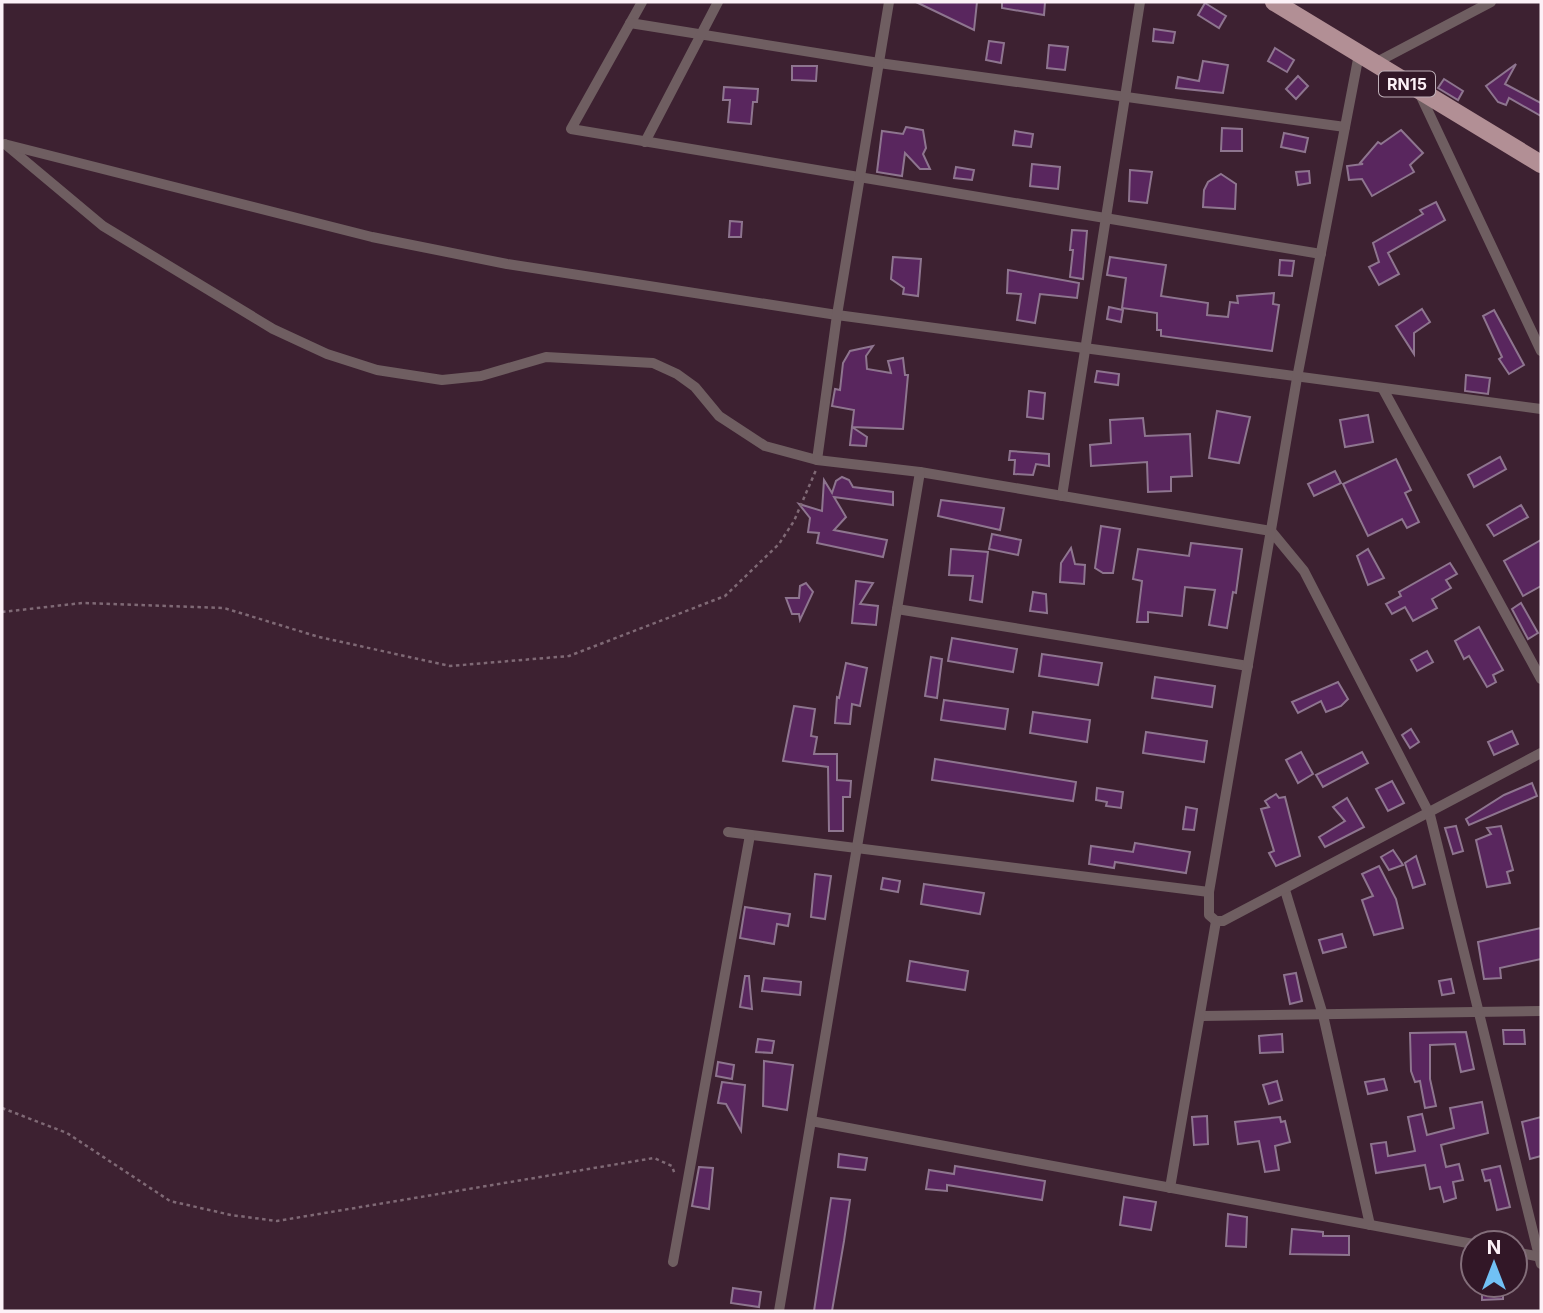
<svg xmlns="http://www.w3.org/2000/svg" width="1543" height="1313" font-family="Inter,sans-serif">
	<rect width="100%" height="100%" fill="#3d2131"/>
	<g fill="#59265e" stroke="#8e758f" stroke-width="2">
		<path d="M916 2H977L974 30Z"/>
		<path d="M1002 2H1045L1044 15 1002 8Z"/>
		<path d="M1205 3 1226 16 1219 28 1198 15Z"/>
		<path d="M1154 29 1175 32 1173 43 1153 41Z"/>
		<path d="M989 41 1004 43 1001 63 986 60Z"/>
		<path d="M1049 45 1068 47 1065 70 1047 68Z"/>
		<path d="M1275 48 1294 60 1287 72 1268 61Z"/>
		<path d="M1203 61 1228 65 1223 93 1176 88 1178 77 1199 81Z"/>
		<path d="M1516 64 1505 84 1541 103V116L1509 98 1506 105 1498 102 1486 86Z"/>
		<path d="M792 66H817L816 81 792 80Z"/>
		<path d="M1298 76 1308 86 1296 99 1286 89Z"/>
		<path d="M1444 79 1463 91 1458 100 1438 88Z"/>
		<path d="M724 87 758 89 757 102H753L751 124 728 122 730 100H723Z"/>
		<path d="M906 127 923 130 926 148 923 154 930 169H920L905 153 902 176 877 172 882 131 903 134Z"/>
		<path d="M1222 128 1242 129V151H1221Z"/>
		<path d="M1401 130 1423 153 1410 165 1414 172 1372 196 1362 179 1349 180 1347 166 1363 164 1360 163 1378 142 1381 144Z"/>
		<path d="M1015 131 1033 134 1031 147 1013 145Z"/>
		<path d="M1284 133 1308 138 1305 152 1281 147Z"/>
		<path d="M1032 164 1060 167 1058 189 1030 186Z"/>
		<path d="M956 167 974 170 972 180 954 178Z"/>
		<path d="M1130 170 1152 172 1147 203 1129 201Z"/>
		<path d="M1309 171 1310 183 1298 185 1296 172Z"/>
		<path d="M1221 174 1236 184 1235 209 1203 207 1204 190 1208 182Z"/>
		<path d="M1436 202 1445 220 1388 253 1399 274 1379 285 1369 267 1379 262 1373 243 1423 214 1420 210Z"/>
		<path d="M730 221 742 222 741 237H729Z"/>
		<path d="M1072 230 1087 231 1083 279 1070 277 1073 250H1070Z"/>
		<path d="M893 257 921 259 918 296 903 294 904 288 891 279Z"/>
		<path d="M1110 257 1166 265 1161 296 1208 303 1207 315 1228 317 1230 302 1238 303 1237 296 1274 293 1273 304 1279 305 1272 351 1161 336V330H1157V313L1122 308 1126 278 1107 275Z"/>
		<path d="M1280 260 1294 261 1292 276 1279 275Z"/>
		<path d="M1008 270 1079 283 1077 298 1040 294 1035 323 1017 320 1021 294 1007 293Z"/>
		<path d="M1109 307 1123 310 1121 322 1107 319Z"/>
		<path d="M1422 309 1430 322 1414 333V354L1396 326Z"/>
		<path d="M1494 310 1524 365 1509 374 1499 359 1502 357 1483 316Z"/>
		<path d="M873 346 866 356 867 369 891 373 888 361 903 358 905 375H908L903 429 852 427 854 410 832 406 835 389 840 390 843 363 850 351Z"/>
		<path d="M1097 371 1119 374 1118 385 1095 382Z"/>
		<path d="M1466 375 1490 378 1488 394 1465 391Z"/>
		<path d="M1029 391 1045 393 1043 419 1027 417Z"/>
		<path d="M1217 411 1250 417 1239 463 1209 458Z"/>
		<path d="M1368 415 1373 442 1345 447 1340 420Z"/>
		<path d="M1143 418 1145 436 1190 434 1192 476 1171 477V491L1148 492 1147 462 1091 466 1090 445 1111 443 1110 420Z"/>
		<path d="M852 427 867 437 866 446 850 445Z"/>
		<path d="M1010 451 1049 454V466L1036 464 1033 475 1014 474 1015 460H1009Z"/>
		<path d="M1500 457 1506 469 1474 487 1468 475Z"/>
		<path d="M1396 459 1411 490 1405 493 1419 522 1407 528 1402 519 1368 536 1343 484Z"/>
		<path d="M1335 471 1341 483 1314 496 1308 484Z"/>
		<path d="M842 477 849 480 853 487 893 492V505L834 497 846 517 834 530 887 540 883 557 817 543 819 533 808 532 810 518 799 504 822 511 824 480 832 493 836 481Z"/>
		<path d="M941 500 1004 508 1000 530 938 516Z"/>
		<path d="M1521 505 1528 517 1494 536 1487 525Z"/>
		<path d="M1101 526 1120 529 1113 573H1103L1095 568Z"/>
		<path d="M992 534 1021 540 1018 555 989 549Z"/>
		<path d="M1541 540V586L1523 596 1504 561Z"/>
		<path d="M1191 543 1242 549 1236 593 1233 592 1227 628 1209 625 1215 590 1185 587 1182 616 1148 612V622H1137L1142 581 1133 579 1138 549 1189 556Z"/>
		<path d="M1071 548 1075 564 1085 565 1084 584 1060 582 1061 563Z"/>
		<path d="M951 549 988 552 982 602 970 600 973 576 949 575Z"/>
		<path d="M1368 549 1384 578 1368 585 1357 556Z"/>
		<path d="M1450 563 1457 574 1446 580 1451 588 1432 599 1437 608 1413 621 1405 607 1392 614 1386 604 1401 596 1399 592Z"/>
		<path d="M856 581 873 583 860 604 878 606 876 625 852 623Z"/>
		<path d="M806 583 813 592 800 620 799 614H792L786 598H799L800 586Z"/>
		<path d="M1033 592 1046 594 1047 613 1030 611Z"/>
		<path d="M1521 603 1538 633 1528 639 1512 609Z"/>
		<path d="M1479 627 1503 670 1493 675 1496 682 1487 687 1469 656 1464 659 1455 641Z"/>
		<path d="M952 638 1017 649 1013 672 948 661Z"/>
		<path d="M1427 651 1433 662 1417 671 1411 660Z"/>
		<path d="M1042 654 1102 663 1098 685 1039 676Z"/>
		<path d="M931 657 942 659 937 698 925 696Z"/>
		<path d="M846 663 867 668 860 706 852 704 850 724 835 723 837 697 839 698Z"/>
		<path d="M1155 677 1215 686 1212 707 1152 698Z"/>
		<path d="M1338 682 1348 699 1341 706 1326 712 1321 701 1298 713 1292 702Z"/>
		<path d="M944 700 1008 709 1005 729 941 720Z"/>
		<path d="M794 706 815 709 811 736 817 737 814 754H837V780L851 781 850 797H843V831H829L828 767 783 761Z"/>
		<path d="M1033 712 1090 720 1087 742 1030 733Z"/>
		<path d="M1411 729 1419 742 1410 748 1402 735Z"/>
		<path d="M1512 731 1518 744 1494 755 1488 742Z"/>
		<path d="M1146 732 1207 741 1204 762 1143 753Z"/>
		<path d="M1301 752 1313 774 1298 783 1286 760Z"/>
		<path d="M1362 752 1368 763 1323 787 1316 775Z"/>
		<path d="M935 759 1076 782 1073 801 932 780Z"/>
		<path d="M1392 781 1404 803 1388 811 1376 789Z"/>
		<path d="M1532 783 1537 796 1469 825 1466 819 1504 795Z"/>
		<path d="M1097 788 1123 792 1121 808 1106 806 1107 802 1096 800Z"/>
		<path d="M1276 794 1279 798 1285 797 1300 856 1276 866 1269 853 1274 851 1261 809 1269 807 1265 801Z"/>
		<path d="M1347 798 1364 827 1325 847 1319 837 1345 821 1333 807Z"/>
		<path d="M1186 807 1197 809 1194 830 1183 829Z"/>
		<path d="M1456 826 1463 851 1453 854 1445 828Z"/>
		<path d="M1501 826 1513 870 1507 872 1510 883 1487 887 1476 840 1491 834 1487 828Z"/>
		<path d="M1135 843 1190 852 1186 873 1115 862 1114 868 1089 864 1091 846 1133 852Z"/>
		<path d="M1393 850 1403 865 1389 870 1381 857Z"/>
		<path d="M1416 856 1425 884 1413 888 1405 863Z"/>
		<path d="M1379 866 1396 899 1403 928 1374 935 1362 900 1373 896 1362 874Z"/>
		<path d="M815 874 831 876 825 919 811 917Z"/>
		<path d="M883 878 900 881 898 892 881 889Z"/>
		<path d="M924 884 984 893 980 914 921 904Z"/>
		<path d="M745 907 790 914 788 926 777 924 774 944 740 938Z"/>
		<path d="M1541 928V959L1500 968 1501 978 1484 979 1478 942Z"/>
		<path d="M1342 934 1346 947 1323 953 1319 940Z"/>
		<path d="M910 961 968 971 965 990 907 981Z"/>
		<path d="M1296 973 1302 1001 1290 1004 1284 975Z"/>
		<path d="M745 976H749L752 1009 740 1007Z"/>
		<path d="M764 978 801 982 800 995 762 991Z"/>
		<path d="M1451 979 1454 993 1442 995 1439 981Z"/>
		<path d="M1503 1030H1524L1525 1044H1504Z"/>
		<path d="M1466 1032 1474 1069 1461 1072 1455 1044 1430 1045V1079L1436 1106 1425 1108 1420 1081 1415 1082 1411 1071 1410 1033Z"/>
		<path d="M1282 1034 1283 1052 1260 1053 1259 1036Z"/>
		<path d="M758 1039 774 1041 772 1053 756 1052Z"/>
		<path d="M764 1061 793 1065 787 1110 763 1106Z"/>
		<path d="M718 1062 734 1065 732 1079 716 1076Z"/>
		<path d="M1384 1079 1387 1090 1368 1094 1365 1082Z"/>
		<path d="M1277 1081 1282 1100 1269 1104 1263 1085Z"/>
		<path d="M722 1082 745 1085 741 1131 726 1104 718 1103Z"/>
		<path d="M1482 1102 1488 1133 1441 1145 1446 1167 1459 1164 1463 1180 1453 1182 1456 1198 1444 1202 1440 1187 1430 1189 1425 1165 1376 1173 1371 1144 1386 1142 1388 1156 1415 1151 1408 1117 1422 1114 1427 1135 1454 1128 1450 1108Z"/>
		<path d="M1207 1116 1208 1144 1194 1145 1192 1117Z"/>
		<path d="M1280 1117 1281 1122 1285 1121 1290 1142 1275 1146 1279 1170 1265 1172 1259 1141 1238 1144 1235 1122Z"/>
		<path d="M1541 1117V1156L1530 1159 1522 1122Z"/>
		<path d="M839 1154 867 1158 865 1170 838 1167Z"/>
		<path d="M955 1166 1045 1181 1042 1200 947 1185V1191L926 1189 929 1170 954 1174Z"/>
		<path d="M1500 1166 1510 1207 1497 1210 1490 1180 1485 1181 1482 1170Z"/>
		<path d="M699 1167 713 1168 709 1209 692 1206Z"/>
		<path d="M1124 1197 1156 1202 1151 1230 1120 1225Z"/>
		<path d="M831 1198 850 1200 844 1241 832 1311H814Z"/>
		<path d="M1228 1214 1247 1217 1246 1247 1226 1246Z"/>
		<path d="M1292 1229 1323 1232V1236H1349V1255L1290 1254Z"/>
		<path d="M1482 1285H1503V1299L1482 1300Z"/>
		<path d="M733 1288 761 1292 759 1307 731 1303Z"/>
	</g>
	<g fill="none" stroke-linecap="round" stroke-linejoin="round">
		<g stroke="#7f6975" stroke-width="2.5" stroke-dasharray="3.5 3.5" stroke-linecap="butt">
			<path d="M2 612 82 603 224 608 319 637 450 666 569 656 725 596 779 544 794 521 816 470"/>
			<path d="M2 1108 67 1133 170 1201 231 1215 277 1221 654 1158 672 1166 675 1175"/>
		</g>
		<g stroke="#6f5e61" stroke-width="10">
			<path d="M642 2 571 129 1321 254"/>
			<path d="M630 23 879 63 1345 127"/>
			<path d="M1375 63 1491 2"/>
			<path d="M1418 90 1541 351"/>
			<path d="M645 142 718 2"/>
			<path d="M5 144 103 226 273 329 327 354 377 370 442 380 481 376 546 357 653 363 677 374 695 387 719 416 765 446 817 460 920 472 1271 531 1304 571 1430 815 1541 1264"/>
			<path d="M8 145 372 237 507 264 837 315 1541 409"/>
			<path d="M1383 389 1541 679"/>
			<path d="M817 460 837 315 889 2"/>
			<path d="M1062 496 1140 2"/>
			<path d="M897 609 1248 666"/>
			<path d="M728 832 1209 892"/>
			<path d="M1285 890 1323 1015 1370 1225"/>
			<path d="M1216 921 1209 915V892L1297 378 1359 54"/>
			<path d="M1216 921H1223L1541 753"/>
			<path d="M1202 1016 1541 1011"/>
			<path d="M811 1121 1473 1244"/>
			<path d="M1170 1188 1216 921"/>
			<path d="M1515 1252 1541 1257"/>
			<path d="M673 1262 750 835"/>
			<path d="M779 1311 920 472"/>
		</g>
		<path stroke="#b28f95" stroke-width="18" d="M1274 2 1541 164"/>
	</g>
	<g text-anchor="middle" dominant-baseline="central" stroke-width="6" stroke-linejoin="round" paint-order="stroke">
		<rect fill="#321727" stroke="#bfb0b9" stroke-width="2" x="1379" y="71.5" width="56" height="25" rx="5"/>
		<g font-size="16" font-weight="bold" fill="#fcf1f7">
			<text x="1407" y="84">RN15</text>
		</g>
	</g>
	<rect width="1543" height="1313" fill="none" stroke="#fcf1f7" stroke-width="7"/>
	<g transform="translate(1494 1264)"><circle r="33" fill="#321727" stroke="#836e7a" stroke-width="2"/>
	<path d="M0-5L12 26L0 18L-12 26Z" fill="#71c1f5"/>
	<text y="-10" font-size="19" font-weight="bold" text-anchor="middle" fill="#fcf1f7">N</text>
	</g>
</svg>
